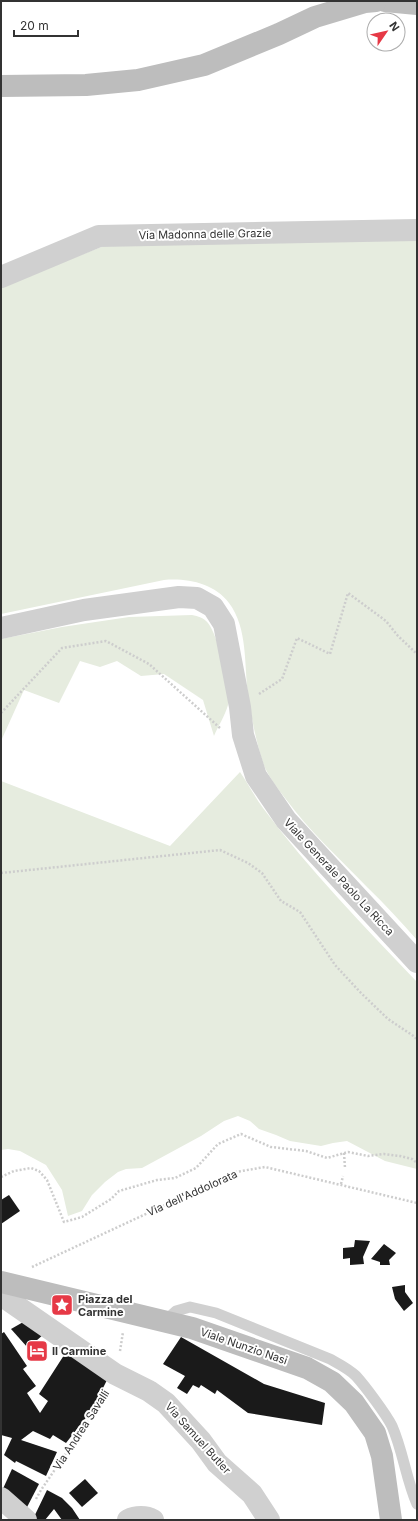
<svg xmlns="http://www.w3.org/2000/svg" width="418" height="1521" font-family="Inter,sans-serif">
	<rect width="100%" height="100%" fill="#fff"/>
	<g fill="#e6ecdf">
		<path d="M417 240V940C401 922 385 904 367 887 339 858 309 831 285 798 278 789 270 778 265 768 257 747 251 716 248 694 244 665 248 628 229 603 214 583 187 578 164 580L1 614V286L104 246Z"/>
		<path d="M192 615C198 616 204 618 208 623 218 635 232 691 228 705 225 716 218 726 214 736L203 700 164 674 141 676 117 661 100 667 80 661 59 703 24 690 1 741V639L62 627 129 617Z"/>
		<path d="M240 772C248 784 255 797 263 808 309 870 364 926 417 982V1169L385 1161 347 1141 333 1143 321 1146 290 1141 276 1135 259 1129 250 1121 238 1116 224 1121 201 1136 142 1168 126 1169 118 1172 105 1182 92 1195 82 1211 68 1216 62 1190 46 1165 20 1151 8 1149 1 1150V781L170 846Z"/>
	</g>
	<g fill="#1a1a1a">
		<path d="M9 1195 20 1211 1 1224V1200Z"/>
		<path d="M355 1240 370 1241 363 1257 364 1264 350 1265V1258L343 1259V1248L354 1247Z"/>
		<path d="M384 1244 396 1253 389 1260 390 1265H380V1262L371 1259Z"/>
		<path d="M405 1285V1292L413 1303 404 1311 395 1299 392 1287Z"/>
		<path d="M25 1321 44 1334 28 1348 11 1329Z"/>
		<path d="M4 1332 27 1366 23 1369 36 1386 27 1393 40 1413 48 1401 39 1394 68 1349 109 1376 92 1410 66 1443 53 1435 50 1439 33 1431 21 1440 57 1452 46 1476 16 1461 15 1463 4 1455 12 1438 1 1435V1334Z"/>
		<path d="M181 1337 264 1384 325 1403 322 1425 248 1413 217 1390 215 1394 201 1385 199 1388 193 1385 187 1394 177 1388 185 1376 163 1364Z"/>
		<path d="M12 1469 39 1484 25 1511 1 1493Z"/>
		<path d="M85 1479 98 1493 82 1507 69 1493Z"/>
		<path d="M47 1490 62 1498 72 1508 80 1520H62L54 1509 45 1520H35L33 1519Z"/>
	</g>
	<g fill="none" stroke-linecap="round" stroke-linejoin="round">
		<g stroke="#cdcdcd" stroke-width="2.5" stroke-dasharray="2 2" stroke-linecap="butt">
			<path d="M259 694 282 679 297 638 330 654 348 593 386 621 398 636 417 654"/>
			<path d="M1 713 62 648 106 641 149 664 220 728"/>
			<path d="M1 873 220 850 248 863 262 873 281 901 300 912 335 965 361 993 388 1019 415 1037 417 1040"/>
			<path d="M344 1153 345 1168"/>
			<path d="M1 1177 14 1171 31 1168 39 1171 47 1180 64 1222 82 1217 111 1199 119 1191 157 1180 175 1178 196 1168 218 1144 241 1134 271 1147 306 1151 327 1158 348 1152 368 1156 384 1154 400 1156 412 1159 417 1163"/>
			<path d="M341 1184 343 1176"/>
			<path d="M32 1267 236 1172 265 1167 417 1203"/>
			<path d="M120 1351 123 1332"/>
			<path d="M36 1499 41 1490 99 1405 106 1393"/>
		</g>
		<path stroke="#d0d0d0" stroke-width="11" d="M165 1321 176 1311 190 1307 216 1313 330 1359C339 1364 349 1369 356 1376 365 1386 386 1414 392 1426 403 1451 406 1479 417 1504"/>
		<g stroke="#d0d0d0" stroke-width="22">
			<path d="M1 277 99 236 417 230"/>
			<path d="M1 628 84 610 179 597 197 598 213 607 224 624 240 707 243 735 256 776 286 820 417 962"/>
			<path d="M8 1300 115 1374 149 1391 166 1403 201 1441 217 1463 252 1494 269 1520"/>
			<path d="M1 1498 26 1520"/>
			<path d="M128 1520C136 1516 146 1516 153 1520"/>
		</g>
		<g stroke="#bdbdbd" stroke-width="22">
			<path d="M385 1 417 4"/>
			<path d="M1 86 86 85 138 80 204 65 279 34 315 17 365 2 376 1"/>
			<path d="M1 1282 192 1328 307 1368 332 1382 354 1403 375 1433 382 1456 391 1520"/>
		</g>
	</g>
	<defs>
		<g id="sight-square" transform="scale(1.15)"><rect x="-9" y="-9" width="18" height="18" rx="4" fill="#e63946" stroke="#fff"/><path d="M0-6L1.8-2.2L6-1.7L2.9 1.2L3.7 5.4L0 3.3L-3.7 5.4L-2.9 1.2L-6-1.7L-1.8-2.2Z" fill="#fff"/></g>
		<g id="hotel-square" transform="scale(1.15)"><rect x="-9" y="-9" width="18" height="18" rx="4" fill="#e63946" stroke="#fff"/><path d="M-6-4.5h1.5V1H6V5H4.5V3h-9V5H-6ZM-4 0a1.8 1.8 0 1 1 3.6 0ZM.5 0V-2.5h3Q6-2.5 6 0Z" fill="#fff"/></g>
	</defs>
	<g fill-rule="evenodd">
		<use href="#sight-square" x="62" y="1305"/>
		<use href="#hotel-square" x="37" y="1351"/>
	</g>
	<g text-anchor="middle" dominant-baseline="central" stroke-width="4" stroke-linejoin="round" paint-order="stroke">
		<g font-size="11" fill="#333" stroke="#fff">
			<text transform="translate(205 234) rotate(-1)">Via Madonna delle Grazie</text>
			<text transform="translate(339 877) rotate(47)">Viale Generale Paolo La Ricca</text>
			<text transform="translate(192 1193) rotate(-24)">Via dell'Addolorata</text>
			<text transform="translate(244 1346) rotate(19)">Viale Nunzio Nasi</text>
			<text transform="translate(81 1430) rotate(-57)">Via Andrea Savalli</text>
			<text transform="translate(198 1438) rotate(48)">Via Samuel Butler</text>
		</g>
		<g font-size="11" font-weight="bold" fill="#333" stroke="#fff" text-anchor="start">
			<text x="78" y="1299">Piazza del<tspan x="78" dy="13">Carmine</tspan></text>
			<text x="52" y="1351">Il Carmine</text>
		</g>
	</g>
	<rect width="418" height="1521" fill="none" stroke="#333333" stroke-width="4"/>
	<g transform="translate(386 32) rotate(56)"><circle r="19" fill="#ffffff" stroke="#adadad"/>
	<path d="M0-3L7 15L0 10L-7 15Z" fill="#e63946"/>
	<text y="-6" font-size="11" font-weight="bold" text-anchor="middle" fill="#333333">N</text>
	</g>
	<path d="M14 30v6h64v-6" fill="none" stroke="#333333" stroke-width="2"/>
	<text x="20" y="30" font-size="12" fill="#333333" stroke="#ffffff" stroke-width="3" paint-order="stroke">20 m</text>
</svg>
